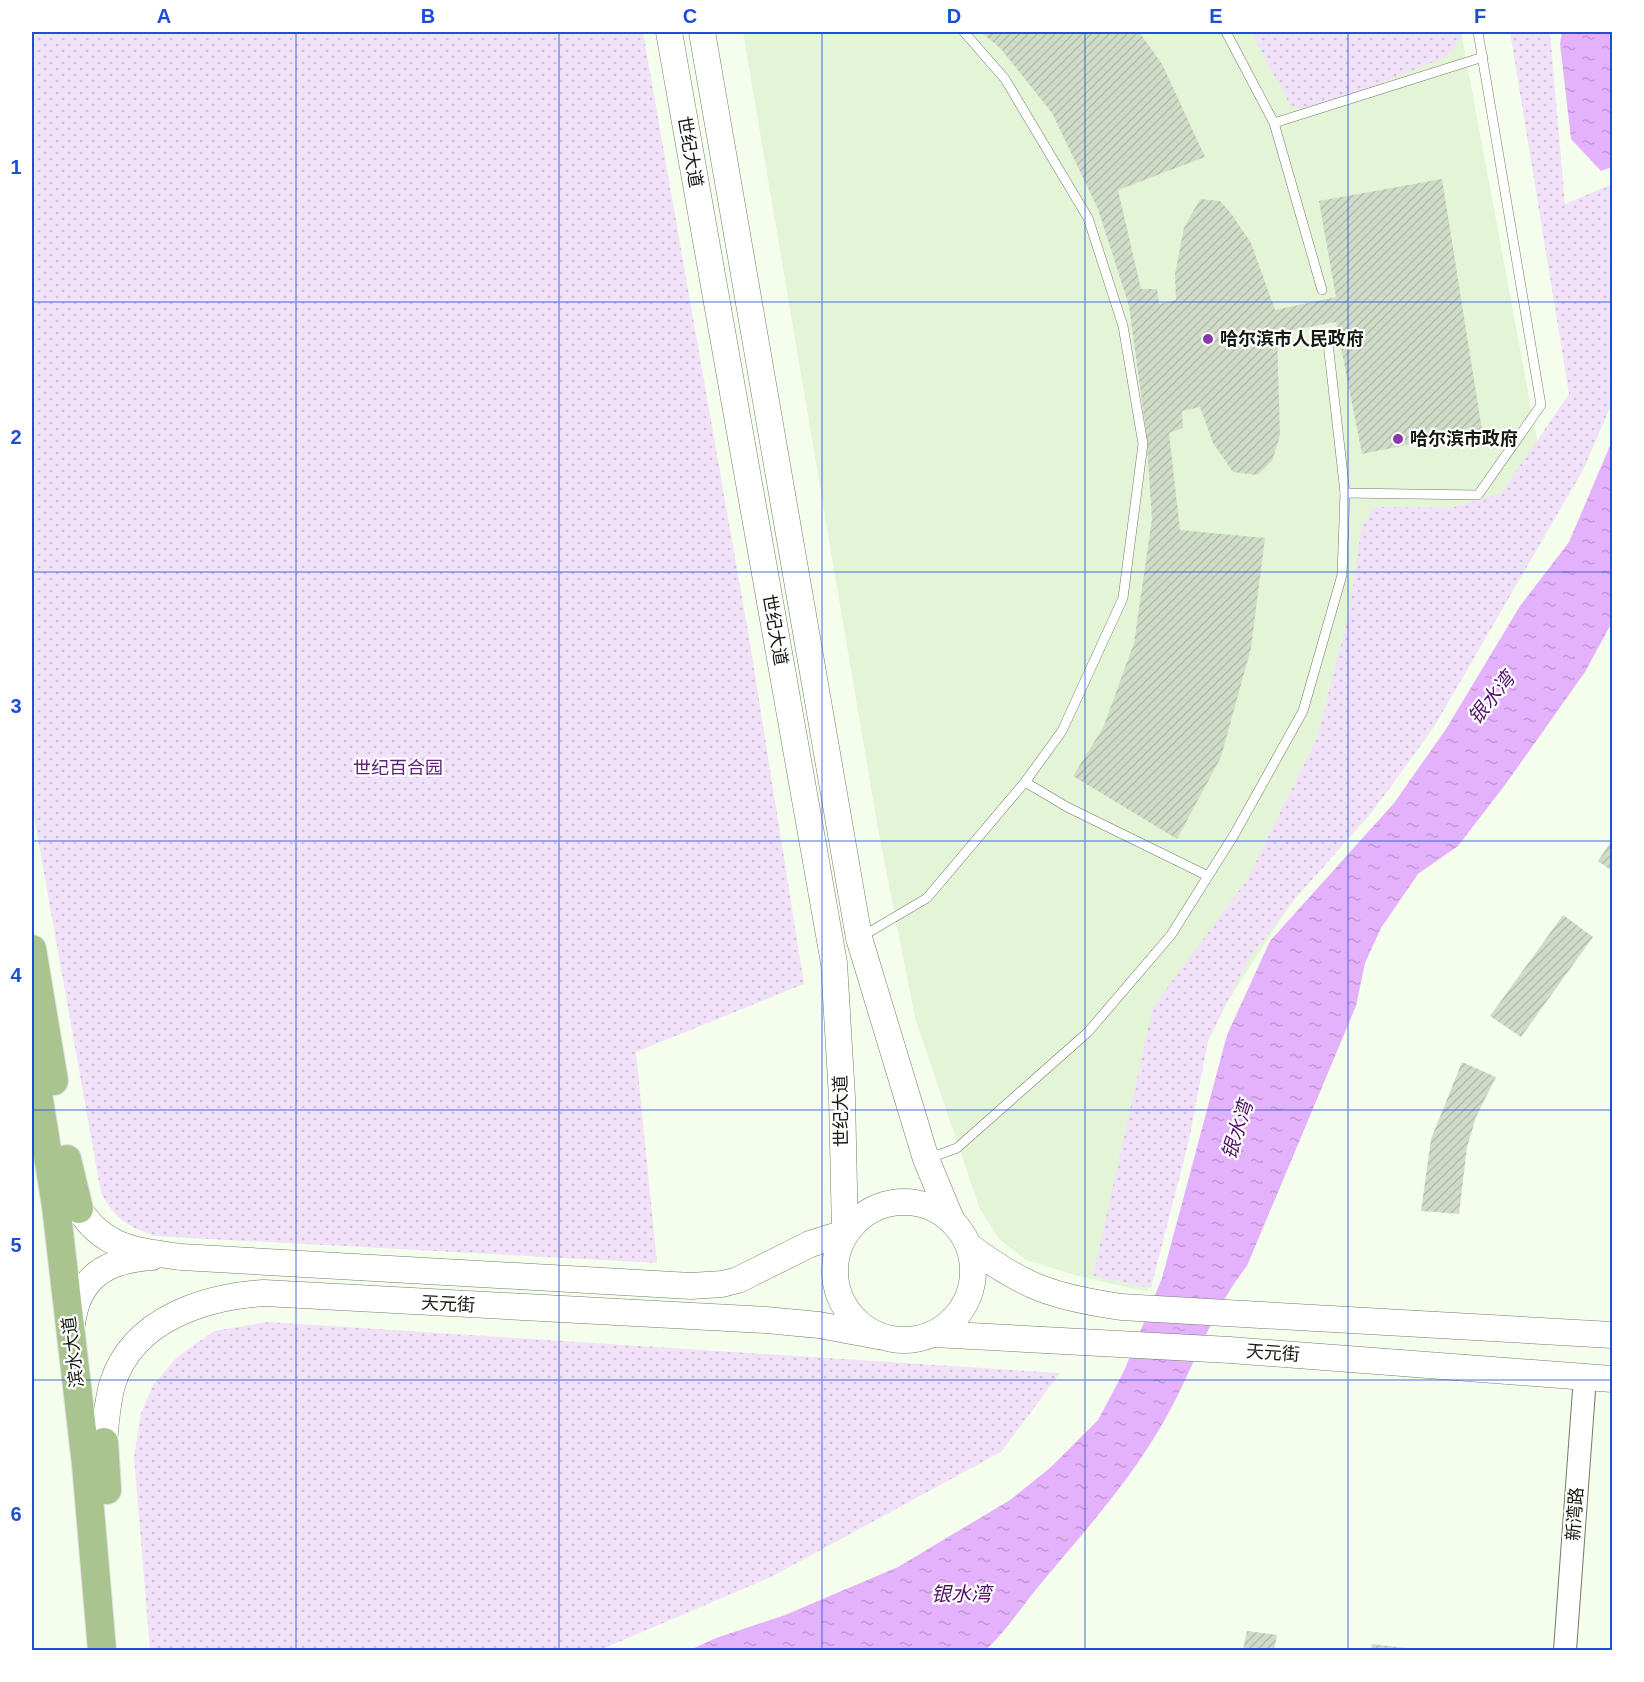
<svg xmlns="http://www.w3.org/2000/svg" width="1644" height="1682" font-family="Helvetica,'Noto Sans SC',sans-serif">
	<defs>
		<pattern id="grass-dots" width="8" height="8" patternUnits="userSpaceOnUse" patternTransform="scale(1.5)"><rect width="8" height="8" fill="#f1e2f9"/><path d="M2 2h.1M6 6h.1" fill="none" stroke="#cec1d4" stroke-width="1.8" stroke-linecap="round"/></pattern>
		<pattern id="water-ripples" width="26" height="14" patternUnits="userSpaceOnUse" patternTransform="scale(1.5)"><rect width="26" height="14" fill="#e4b1fc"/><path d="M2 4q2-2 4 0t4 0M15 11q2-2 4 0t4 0" fill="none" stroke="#c398d7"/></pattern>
		<pattern id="building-hatch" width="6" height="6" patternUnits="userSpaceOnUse" patternTransform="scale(1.5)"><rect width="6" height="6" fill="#d1dcc8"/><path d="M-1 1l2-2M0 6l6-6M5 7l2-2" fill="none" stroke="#b3bcab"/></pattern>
	</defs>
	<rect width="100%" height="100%" fill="#f5feed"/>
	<path fill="#e4f4d7" d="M743 32H1461L1549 504 1209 1030 1148 1292 1078 1276 1026 1260 999 1239 980 1209 915 1018 878 829Z"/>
	<g fill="url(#grass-dots)">
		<path d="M32 32H643L750 643 804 984 636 1052 657 1263 154 1236C126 1225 116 1220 101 1193L32 806Z"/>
		<path d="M1251 32H1461L1462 36 1446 57 1310 111 1290 105Z"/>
		<path d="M1510 32H1550L1565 204 1612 184V403L1583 470 1434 727 1372 812 1295 899 1248 960 1208 1041 1189 1140 1151 1288 1093 1276 1153 1007 1247 880 1317 738 1349 614 1362 525 1375 507 1451 508 1501 493 1569 394Z"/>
		<path d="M268 1322 1060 1373 1001 1452 771 1577 600 1650H150L134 1457 141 1413 153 1385 177 1357 214 1331Z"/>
	</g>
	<g fill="url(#water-ripples)">
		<path d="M1562 32H1612V167L1601 171 1571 139 1560 44Z"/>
		<path d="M1612 441V622L1585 672 1505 785 1458 846 1418 874 1381 928 1365 963 1356 1006 1247 1266C1210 1312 1193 1372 1163 1423 1128 1484 1082 1534 1038 1587 1020 1609 1006 1631 986 1650H690L716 1638 785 1615 898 1567 1010 1500 1051 1467 1098 1420 1124 1371 1162 1278 1227 1035 1270 941 1394 803 1446 729 1520 606 1569 542Z"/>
	</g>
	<g fill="url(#building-hatch)">
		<path d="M981 32H1139L1162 64 1205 157 1118 190 1141 289H1157L1159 304 1176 300 1175 274 1184 228 1200 199 1220 201 1230 212 1251 243 1275 310 1336 297 1319 201 1442 179 1482 430 1362 454 1336 322 1277 333 1280 435 1272 461 1257 475 1233 472 1213 443 1200 407 1182 411 1183 428 1169 433 1180 530 1265 538 1251 648 1221 757 1177 839 1073 776 1103 728 1134 643 1152 519 1146 431 1129 306 1098 209 1052 113 1001 49Z"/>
		<path d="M1612 840V871L1598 861Z"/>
		<path d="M1563 915 1593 937 1521 1037 1490 1016Z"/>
		<path d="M1462 1062 1496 1077 1476 1117 1467 1147 1459 1214 1421 1211 1431 1139Z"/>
		<path d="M1247 1631 1277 1635 1274 1650H1243Z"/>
		<path d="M1372 1644 1406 1648V1650H1371Z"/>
	</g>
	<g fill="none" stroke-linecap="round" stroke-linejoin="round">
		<g stroke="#727c69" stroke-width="10">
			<g id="service">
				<path d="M1226 32 1274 123 1322 290"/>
				<path d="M1274 123 1483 57"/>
				<path d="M1345 493 1478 495 1541 405 1478 32"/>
				<path d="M1025 782 1067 807 1208 876"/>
				<path d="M861 937 927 898 1025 782 1062 731 1123 598 1143 444 1123 326 1088 218 1005 79 964 32"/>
				<path d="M927 1159 957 1148 1088 1032 1171 935 1234 835 1303 711 1342 575 1345 493 1327 334"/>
			</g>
		</g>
		<g stroke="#727c69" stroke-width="24">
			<path id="tertiary" d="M1565 1650 1585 1377"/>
		</g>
		<g stroke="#727c69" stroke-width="27">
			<g id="secondary">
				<path d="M702 32 859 938 926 1159 951 1219"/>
				<circle cx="904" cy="1271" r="69"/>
				<path d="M79 1209C104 1249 138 1251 181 1257L691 1286 722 1284 738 1280 810 1244 845 1233 842 1097 834 963 669 32"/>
				<path d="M969 1246C1024 1287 1053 1297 1121 1307L1612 1335"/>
				<path d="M72 1324C78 1277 106 1260 152 1257"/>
				<path d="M933 1334 1230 1350 1612 1379"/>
				<path d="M104 1442C106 1422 107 1401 113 1382 134 1319 204 1297 264 1293L766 1320 819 1325 878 1336"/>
			</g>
		</g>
		<g stroke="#dedfde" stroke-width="30">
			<g id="primary">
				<path d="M32 949 54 1081"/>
				<path d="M32 1056 56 1206 86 1464 102 1650"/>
				<path d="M67 1159 79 1209"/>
				<path d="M104 1442 107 1490"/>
			</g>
		</g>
		<use href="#service" stroke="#fff" stroke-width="9"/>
		<use href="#tertiary" stroke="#fff" stroke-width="22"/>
		<use href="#secondary" stroke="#fff" stroke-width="26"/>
		<use href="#primary" stroke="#a9c48e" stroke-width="28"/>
	</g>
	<path fill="none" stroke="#1d4ed8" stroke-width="1.5" stroke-opacity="0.55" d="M296 32V1650M559 32V1650M822 32V1650M1085 32V1650M1348 32V1650M32 302H1612M32 572H1612M32 841H1612M32 1110H1612M32 1380H1612"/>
	<g fill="#8838a8" stroke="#fff" stroke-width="2">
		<circle cx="1208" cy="339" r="6"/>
		<circle cx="1398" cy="439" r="6"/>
	</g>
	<g text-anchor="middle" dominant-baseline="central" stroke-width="4.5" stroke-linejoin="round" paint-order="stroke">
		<g font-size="18" fill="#151a12" stroke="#fff">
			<text transform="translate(690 152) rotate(80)">世纪大道</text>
			<text transform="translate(775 630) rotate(80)">世纪大道</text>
			<text transform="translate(841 1111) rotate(-91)">世纪大道</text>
			<text transform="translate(448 1304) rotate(3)">天元街</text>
			<text transform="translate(73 1352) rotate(-97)">滨水大道</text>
			<text transform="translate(1273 1353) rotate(4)">天元街</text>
			<text transform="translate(1575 1514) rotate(-86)">新湾路</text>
		</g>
		<g font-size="18" font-weight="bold" fill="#151a12" stroke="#fff" text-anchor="start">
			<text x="1220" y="339">哈尔滨市人民政府</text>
			<text x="1410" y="439">哈尔滨市政府</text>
		</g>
		<g font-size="18" fill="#5f2278" stroke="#fff">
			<text x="398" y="768">世纪百合园</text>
		</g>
		<g font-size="20" font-style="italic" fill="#511269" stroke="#fff">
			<text transform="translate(1491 698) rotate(-51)">银水湾</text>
			<text transform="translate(1237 1130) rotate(-72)">银水湾</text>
			<text x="961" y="1594">银水湾</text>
		</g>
	</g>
	<rect width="1644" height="1682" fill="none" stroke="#ffffff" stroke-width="66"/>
	<rect x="33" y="33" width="1578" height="1616" fill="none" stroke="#1d4ed8" stroke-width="2"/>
	<g font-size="20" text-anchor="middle" font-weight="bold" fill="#1d4ed8">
		<text x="164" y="23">A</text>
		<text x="428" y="23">B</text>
		<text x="690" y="23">C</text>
		<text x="954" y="23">D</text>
		<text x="1216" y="23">E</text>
		<text x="1480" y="23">F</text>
		<text x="16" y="174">1</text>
		<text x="16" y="444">2</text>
		<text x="16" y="713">3</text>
		<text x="16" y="982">4</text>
		<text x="16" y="1252">5</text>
		<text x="16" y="1521">6</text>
	</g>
</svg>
